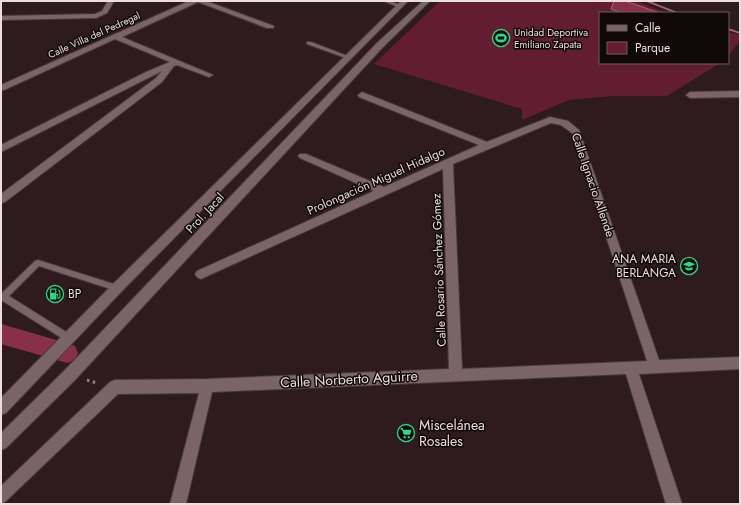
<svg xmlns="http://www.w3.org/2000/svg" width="741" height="505" font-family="Jost,sans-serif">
	<rect width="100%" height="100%" fill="#2d1b1f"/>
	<g fill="#631d32">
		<path d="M440 1H636L668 13H600V63H720L667 96H612L569 100 522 120V109L374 64Z"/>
		<path d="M728 32 740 35V41L728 56Z"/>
	</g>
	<path fill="#882f49" stroke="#a66476" d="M614 1H625L660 13H621L611 9Z"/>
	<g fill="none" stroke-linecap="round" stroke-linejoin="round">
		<g fill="#a66476" fill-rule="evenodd">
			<path d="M644 1H649L680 13H675Z"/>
			<path d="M728 28 740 32V34L728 30Z"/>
		</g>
		<path fill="#882f49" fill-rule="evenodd" d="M1 324 67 343 75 346 78 353 75 360 67 363 1 344Z"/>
		<g stroke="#49393d" stroke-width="2">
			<g id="service">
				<path d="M384 1H390L402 6 398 7Z"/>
				<path d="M307 42H311L350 57 346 58 307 44Z"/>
				<path d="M38 260 117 285 120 286 121 288 120 290 117 291 39 266 9 296 71 335 72 338 71 341 68 342 1 300V294L35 261Z"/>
			</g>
		</g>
		<g stroke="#49393d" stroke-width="2">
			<g id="minor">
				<path d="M108 1H114L107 13 96 18 1 20V16L95 14 102 11Z"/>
				<path d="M189 1H206L274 26 273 28H267L198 2 122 37 213 75 209 77 177 65 174 66 162 82 5 202 1 203V194L156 78 162 71 1 152V145L146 72 170 62 115 39 4 90H1V85Z"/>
				<path d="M740 91V97L690 98 686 95 690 92Z"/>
				<path d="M362 92 487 142 550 117 568 121 579 130 659 360 740 357V369L639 374 682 504H666L626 374 212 392 186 504H170L199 393 118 394 6 501 1 504V486L110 382 115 380 207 379 449 369 443 169 205 277 201 279 197 277 195 274 197 271 374 191 300 158 298 156 300 154H306L384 187 479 145 359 97 358 95ZM551 123 561 125 572 133 647 361 462 369 453 164Z"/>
			</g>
		</g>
		<g stroke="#49393d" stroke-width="2">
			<g id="tertiary">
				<path d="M401 1H408L121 292 6 413 1 415V398L113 284Z"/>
				<path d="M423 1H430L383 47 75 380 6 448 1 450V433L65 370 377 43Z"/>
			</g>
		</g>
		<path stroke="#918184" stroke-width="3" stroke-dasharray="2.5 3.5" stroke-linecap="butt" d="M87 380 97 383"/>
		<use href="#service" fill="#7b6468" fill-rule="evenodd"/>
		<use href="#minor" fill="#7b6468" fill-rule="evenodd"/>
		<use href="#tertiary" fill="#7b6468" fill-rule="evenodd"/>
	</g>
	<defs>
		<g id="stadium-ring" transform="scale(0.9)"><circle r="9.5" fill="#100809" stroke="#2cd884" stroke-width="1.5"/><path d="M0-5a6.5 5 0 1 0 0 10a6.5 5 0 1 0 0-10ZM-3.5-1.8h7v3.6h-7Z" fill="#2cd884"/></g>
		<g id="school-ring" transform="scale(0.9)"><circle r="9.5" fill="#100809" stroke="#2cd884" stroke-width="1.5"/><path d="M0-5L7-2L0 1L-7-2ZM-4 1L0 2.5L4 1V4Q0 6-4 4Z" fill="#2cd884"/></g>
		<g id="fuel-ring" transform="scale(0.9)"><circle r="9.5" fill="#100809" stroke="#2cd884" stroke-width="1.5"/><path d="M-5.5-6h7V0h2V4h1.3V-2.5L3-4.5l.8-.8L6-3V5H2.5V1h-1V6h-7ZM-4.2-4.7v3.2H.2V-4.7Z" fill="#2cd884"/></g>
		<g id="supermarket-ring" transform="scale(0.9)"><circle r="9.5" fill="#100809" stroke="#2cd884" stroke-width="1.5"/><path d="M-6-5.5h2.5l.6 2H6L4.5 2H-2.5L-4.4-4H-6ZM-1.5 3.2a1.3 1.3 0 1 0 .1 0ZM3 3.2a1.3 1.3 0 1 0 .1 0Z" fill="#2cd884"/></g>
	</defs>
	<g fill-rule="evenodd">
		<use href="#stadium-ring" x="501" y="38"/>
		<use href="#school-ring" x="689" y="266"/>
		<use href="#fuel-ring" x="55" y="294"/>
		<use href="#supermarket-ring" x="406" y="433"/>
	</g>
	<g text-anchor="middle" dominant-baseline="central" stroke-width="3" stroke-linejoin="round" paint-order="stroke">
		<g font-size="10" fill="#ecdee0" stroke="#100809" text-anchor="start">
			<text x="514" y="32">Unidad Deportiva<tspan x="514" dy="12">Emiliano Zapata</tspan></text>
		</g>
		<g font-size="10" fill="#ecdee0" stroke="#100809">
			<text transform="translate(94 35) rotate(-24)">Calle Villa del Pedregal</text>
		</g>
		<g font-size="12" fill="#ecdee0" stroke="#100809">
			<text transform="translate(376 181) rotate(-24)">Prolongación Miguel Hidalgo</text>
			<text transform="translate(593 185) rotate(71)">Calle Ignacio Allende</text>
			<text transform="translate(205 213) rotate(-47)">Prol. Jacal</text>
			<text transform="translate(439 270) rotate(-92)">Calle Rosario Sánchez Gómez</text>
		</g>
		<g font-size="12" fill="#ecdee0" stroke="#100809" text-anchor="end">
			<text x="676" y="259">ANA MARIA<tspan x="676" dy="14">BERLANGA</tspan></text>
			<text x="68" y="294" text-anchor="start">BP</text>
		</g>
		<g font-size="14" fill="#ecdee0" stroke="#100809">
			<text transform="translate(349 379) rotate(-3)">Calle Norberto Aguirre</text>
		</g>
		<g font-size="14" fill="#ecdee0" stroke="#100809" text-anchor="start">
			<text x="419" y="425">Miscelánea<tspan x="419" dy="16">Rosales</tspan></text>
		</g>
	</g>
	<rect width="741" height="505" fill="none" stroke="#ecdee0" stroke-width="4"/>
	<rect x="599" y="12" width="130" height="52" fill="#100809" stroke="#685e5f"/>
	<rect x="607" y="25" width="20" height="6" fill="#7b6468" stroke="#685e5f"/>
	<text x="635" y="32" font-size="12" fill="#ecdee0">Calle</text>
	<rect x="607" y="42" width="20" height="12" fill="#631d32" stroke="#685e5f"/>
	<text x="635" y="52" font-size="12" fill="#ecdee0">Parque</text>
</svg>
